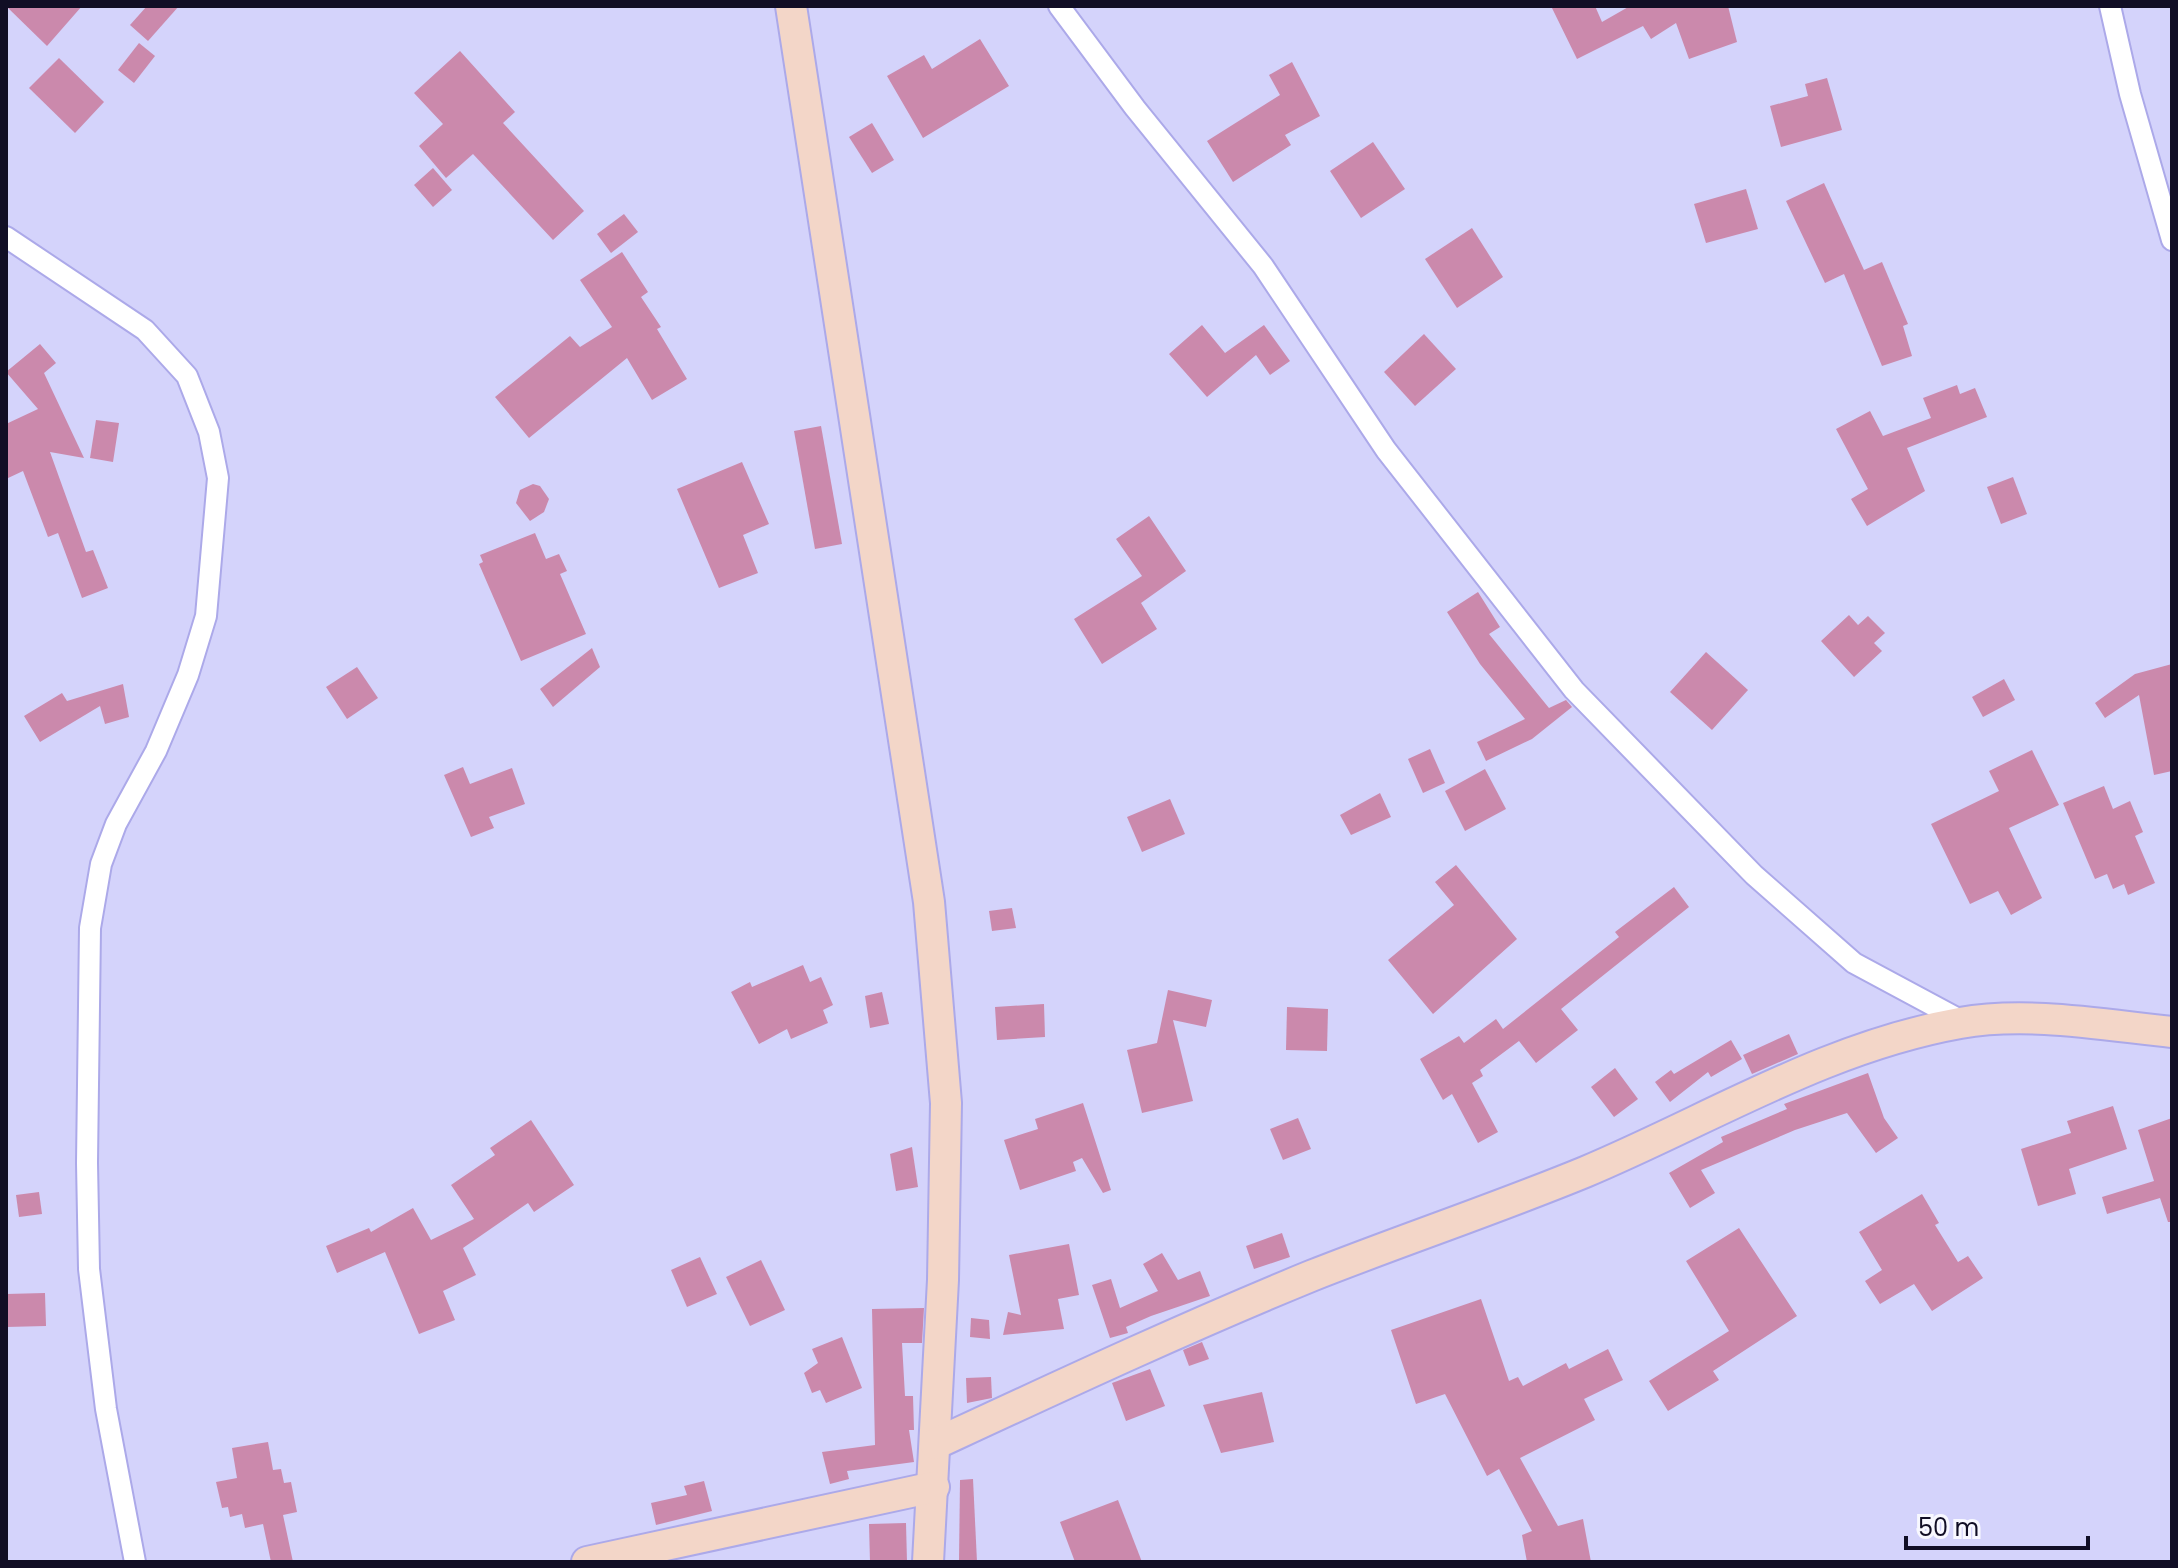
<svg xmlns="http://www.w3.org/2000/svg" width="2178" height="1568" font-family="Poppins,sans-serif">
	<rect width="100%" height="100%" fill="#d4d3fb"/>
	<g fill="#cb89ac">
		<path d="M6 6H82L47 46Z"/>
		<path d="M147 6H179L148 41 130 25Z"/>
		<path d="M1551 6H1595L1602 22 1630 6H1728L1737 42 1689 59 1676 23 1651 39 1643 26 1577 59Z"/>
		<path d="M980 39 1009 86 923 138 887 76 924 55 932 69Z"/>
		<path d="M139 43 155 56 134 83 118 70Z"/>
		<path d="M460 51 515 112 503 123 584 211 553 240 473 154 446 178 419 146 443 124 414 93Z"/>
		<path d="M59 58 104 102 75 133 29 88Z"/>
		<path d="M1292 62 1320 116 1285 135 1291 145 1233 182 1207 141 1280 95 1269 75Z"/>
		<path d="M1827 78 1842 130 1781 147 1770 106 1808 96 1805 84Z"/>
		<path d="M872 123 894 160 872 173 849 137Z"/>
		<path d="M1373 142 1405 189 1361 218 1330 171Z"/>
		<path d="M433 168 452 190 433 207 414 185Z"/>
		<path d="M1824 183 1864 270 1882 262 1908 324 1903 326 1912 356 1882 366 1844 274 1825 283 1786 201Z"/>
		<path d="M1746 189 1758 229 1706 243 1694 204Z"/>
		<path d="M624 214 638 232 611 253 597 234Z"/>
		<path d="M1472 228 1503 277 1457 308 1425 259Z"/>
		<path d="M622 252 648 292 641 297 661 327 657 329 687 379 652 400 627 358 529 438 495 397 570 336 580 347 612 327 580 280Z"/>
		<path d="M1202 325 1225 353 1264 325 1290 361 1270 375 1256 355 1207 397 1169 354Z"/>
		<path d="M1424 334 1456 369 1415 406 1384 372Z"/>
		<path d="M40 344 56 363 44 373 84 458 50 452 86 552 93 550 108 588 82 598 58 533 48 537 23 471 6 479V424L38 409 6 372Z"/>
		<path d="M1957 385 1960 394 1975 388 1987 417 1907 448 1925 491 1867 526 1851 499 1868 489 1836 429 1870 411 1883 436 1931 418 1923 398Z"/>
		<path d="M96 420 119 423 113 462 90 458Z"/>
		<path d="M821 426 842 544 815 549 794 431Z"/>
		<path d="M742 462 769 524 743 535 758 573 719 588 677 489Z"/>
		<path d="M2013 477 2027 514 2001 524 1987 487Z"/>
		<path d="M533 484 540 486 549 499 544 512 530 521 516 503 520 490Z"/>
		<path d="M1149 516 1186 571 1141 603 1157 629 1102 664 1074 619 1142 576 1116 539Z"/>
		<path d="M535 533 546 559 559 554 567 571 560 574 586 634 521 661 479 564 483 562 480 555Z"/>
		<path d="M1478 592 1500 627 1489 634 1549 708 1566 700 1572 707 1532 739 1486 761 1477 742 1525 719 1480 664 1447 612Z"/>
		<path d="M1849 615 1858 625 1868 616 1885 633 1874 643 1882 651 1854 677 1821 641Z"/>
		<path d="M592 648 600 667 553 707 540 689Z"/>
		<path d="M1706 652 1748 690 1712 730 1670 692Z"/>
		<path d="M2172 664V771L2154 775 2139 695 2105 718 2095 703 2135 674Z"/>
		<path d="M357 667 378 698 347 719 326 687Z"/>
		<path d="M2004 679 2015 700 1983 717 1972 697Z"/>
		<path d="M123 684 129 717 105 724 100 706 40 742 24 716 62 693 67 701Z"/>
		<path d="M1430 749 1445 783 1423 793 1408 759Z"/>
		<path d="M2032 750 2059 805 2009 828 2042 898 2011 915 1998 891 1970 904 1931 824 1999 791 1989 771Z"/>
		<path d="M463 767 470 784 512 768 525 804 489 817 494 828 471 837 444 775Z"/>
		<path d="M1485 769 1506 809 1465 831 1445 791Z"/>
		<path d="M2104 786 2113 809 2130 801 2143 832 2135 836 2155 883 2128 895 2124 884 2113 889 2107 874 2095 879 2063 803Z"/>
		<path d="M1380 793 1391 817 1351 835 1340 815Z"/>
		<path d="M1170 799 1185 834 1142 852 1127 817Z"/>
		<path d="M1456 865 1517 939 1433 1014 1388 960 1454 905 1435 882Z"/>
		<path d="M1674 887 1689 907 1561 1009 1578 1030 1536 1063 1519 1041 1480 1070 1483 1076 1472 1083 1498 1132 1478 1143 1452 1094 1443 1100 1420 1059 1459 1036 1464 1043 1496 1019 1503 1029 1619 937 1615 932Z"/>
		<path d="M1012 908 1016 928 992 931 989 911Z"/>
		<path d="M803 965 810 982 821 977 833 1005 823 1010 828 1023 791 1039 787 1029 759 1044 731 992 750 982 752 987Z"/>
		<path d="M1168 990 1212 1000 1206 1027 1173 1020 1193 1101 1142 1113 1127 1050 1157 1043Z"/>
		<path d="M882 992 889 1024 870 1028 865 996Z"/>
		<path d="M1044 1004 1045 1037 997 1040 995 1007Z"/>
		<path d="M1287 1007 1328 1009 1327 1051 1286 1050Z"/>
		<path d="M1789 1034 1798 1054 1752 1074 1743 1055Z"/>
		<path d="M1731 1040 1742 1059 1711 1077 1708 1072 1670 1102 1655 1082 1671 1070 1674 1074Z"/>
		<path d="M1615 1068 1638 1099 1614 1117 1591 1087Z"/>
		<path d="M1868 1073 1884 1118 1898 1138 1876 1153 1847 1113 1795 1130 1701 1170 1715 1193 1690 1208 1669 1173 1723 1142 1721 1137 1787 1109 1784 1104Z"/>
		<path d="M1083 1103 1111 1190 1103 1193 1082 1158 1073 1162 1076 1171 1020 1190 1004 1140 1038 1129 1035 1119Z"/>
		<path d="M2113 1106 2127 1149 2069 1169 2076 1194 2038 1206 2021 1149 2071 1133 2067 1121Z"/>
		<path d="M1298 1118 1311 1149 1283 1160 1270 1129Z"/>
		<path d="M2172 1118V1222H2168L2160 1198 2107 1214 2102 1197 2154 1181 2138 1130Z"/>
		<path d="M531 1120 574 1185 534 1212 528 1203 463 1248 476 1275 443 1291 455 1320 419 1334 385 1252 337 1273 326 1246 369 1228 371 1232 413 1208 431 1240 474 1219 451 1185 495 1155 490 1148Z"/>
		<path d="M912 1147 918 1187 896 1191 890 1154Z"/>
		<path d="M39 1192 42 1214 19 1217 16 1195Z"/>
		<path d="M1922 1194 1939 1223 1935 1225 1958 1262 1968 1256 1983 1278 1932 1311 1914 1284 1880 1304 1865 1281 1882 1270 1859 1232Z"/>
		<path d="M1739 1228 1797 1316 1713 1371 1719 1380 1668 1411 1649 1381 1729 1331 1686 1261Z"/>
		<path d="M1282 1233 1290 1257 1254 1269 1246 1246Z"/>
		<path d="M1069 1244 1079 1295 1058 1299 1064 1329 1003 1335 1008 1312 1021 1315 1009 1255Z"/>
		<path d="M1162 1253 1178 1280 1200 1271 1210 1296 1151 1316 1126 1327 1128 1333 1110 1338 1092 1285 1111 1279 1120 1308 1158 1291 1143 1264Z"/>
		<path d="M700 1257 717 1294 687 1307 671 1270Z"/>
		<path d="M761 1260 785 1310 750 1326 726 1277Z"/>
		<path d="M45 1293 46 1326 6 1327V1294Z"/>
		<path d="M1481 1299 1509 1381 1518 1377 1523 1386 1566 1363 1569 1369 1608 1349 1623 1380 1584 1399 1595 1420 1520 1458 1558 1526 1583 1519 1591 1562H1527L1522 1535 1532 1531 1499 1469 1487 1476 1445 1394 1416 1404 1391 1330Z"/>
		<path d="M924 1308 922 1343H902L905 1396H913L914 1430H909L914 1462 847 1471 849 1479 830 1484 822 1452 875 1445 872 1309Z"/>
		<path d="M971 1318 989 1320 990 1339 970 1337Z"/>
		<path d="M842 1337 862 1388 826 1403 820 1390 812 1393 804 1373 818 1363 812 1349Z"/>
		<path d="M1202 1342 1209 1359 1189 1366 1183 1350Z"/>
		<path d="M1150 1369 1165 1406 1126 1421 1112 1383Z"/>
		<path d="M991 1377 992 1398 967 1403 966 1378Z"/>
		<path d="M1262 1392 1274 1442 1221 1453 1203 1405Z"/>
		<path d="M268 1442 273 1470 281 1469 284 1483 291 1482 297 1512 283 1515 293 1562H271L263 1524 245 1528 242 1514 230 1517 228 1507 222 1508 216 1482 237 1478 232 1448Z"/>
		<path d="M973 1479 977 1562H959L960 1480Z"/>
		<path d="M704 1481 712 1511 656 1525 651 1503 687 1495 684 1486Z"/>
		<path d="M1118 1500 1142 1562H1075L1060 1522Z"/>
		<path d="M906 1523 907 1562H870L869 1524Z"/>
	</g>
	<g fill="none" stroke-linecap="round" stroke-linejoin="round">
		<g stroke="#aca9e9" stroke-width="24">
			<g id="minor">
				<path d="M1059 6 1135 108 1263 266 1386 450 1574 690 1754 875 1854 963 1964 1022"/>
				<path d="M2110 6 2130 94 2172 240"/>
				<path d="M6 237 145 330 187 376 209 432 218 478 206 616 188 675 156 751 116 824 101 864 90 928 87 1163 89 1269 106 1409 135 1562"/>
			</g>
		</g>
		<g stroke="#aca9e9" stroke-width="34">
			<g id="secondary">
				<path d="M791 6 929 902 946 1103 943 1280 928 1562"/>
				<path d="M935 1444C1060 1386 1184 1328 1311 1276 1402 1240 1495 1209 1585 1172 1709 1120 1825 1047 1960 1023 2028 1011 2104 1025 2172 1032"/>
				<path d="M587 1562 934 1487"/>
			</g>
		</g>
		<use href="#minor" stroke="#fff" stroke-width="20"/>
		<use href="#secondary" stroke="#f3d6c8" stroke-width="30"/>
	</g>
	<rect width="2178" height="1568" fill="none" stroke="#110e25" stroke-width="16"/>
	<path d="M1906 1536v12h182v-12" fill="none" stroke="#110e25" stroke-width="4"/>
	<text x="1918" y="1536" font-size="24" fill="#110e25" stroke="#f8f8ff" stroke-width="6" paint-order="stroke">50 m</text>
</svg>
